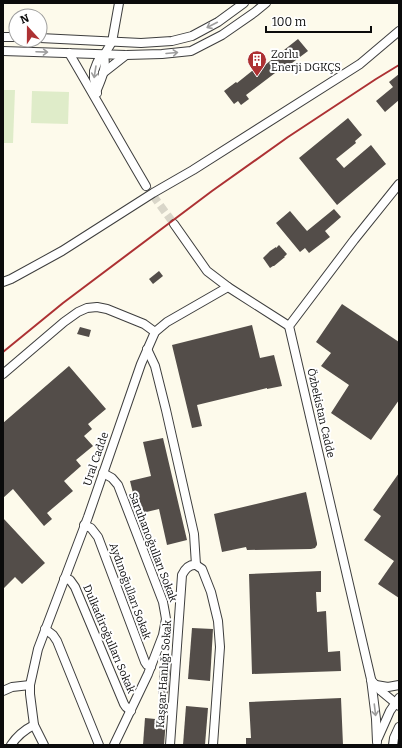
<svg xmlns="http://www.w3.org/2000/svg" width="402" height="748" font-family="Bitter,serif">
	<rect width="100%" height="100%" fill="#fdfaeb"/>
	<g fill="#dfecc9">
		<path d="M3 90H15L13 143H3Z"/>
		<path d="M32 91 69 92 68 124 31 123Z"/>
	</g>
	<g fill="#534d49">
		<path d="M298 39 308 51 280 72 279 70 246 95 249 99 241 105 238 101 234 104 224 91 236 82 237 83 263 62 265 65Z"/>
		<path d="M399 74V100L385 112 376 101 393 87 389 82Z"/>
		<path d="M348 118 362 135 355 141 356 143 336 159 344 168 371 145 386 164 337 205 299 158Z"/>
		<path d="M334 209 341 217 325 231 330 237 309 253 305 248 300 252 276 223 290 211 307 231Z"/>
		<path d="M279 245 287 254 284 257H285L274 266H273L270 268 263 258 270 251 276 247V248Z"/>
		<path d="M159 271 163 276 153 284 149 279Z"/>
		<path d="M342 304 399 342V400L371 440 331 413 349 385 321 366 331 353 316 342Z"/>
		<path d="M252 325 260 358 274 355 282 386 267 389V388L197 405 202 426 192 428 172 345Z"/>
		<path d="M80 327 91 330 89 337 77 334Z"/>
		<path d="M69 366 106 409 88 424 92 429 84 436 93 446 76 460 81 466 64 481 73 491 47 513 52 519 44 526 13 489 3 498V423Z"/>
		<path d="M163 438 187 540 167 545 159 509 138 514 130 481 151 476 143 442Z"/>
		<path d="M399 473V598L378 584 394 561 364 540 381 516 373 510Z"/>
		<path d="M306 492 317 543V545L315 548 311 549 247 550 246 547 222 552 214 514Z"/>
		<path d="M3 518 45 563 22 584 15 577 3 589Z"/>
		<path d="M321 571V592H316L317 612 326 611 328 652 340 651 341 671 252 674 249 574Z"/>
		<path d="M192 628 213 629 210 681 188 679Z"/>
		<path d="M160 668 170 669 168 695 158 694Z"/>
		<path d="M341 698 343 745H246V738H251L249 702Z"/>
		<path d="M186 706 208 708 205 745H183Z"/>
		<path d="M145 718 166 720 164 745H143Z"/>
	</g>
	<g fill="none" stroke-linecap="round" stroke-linejoin="round">
		<path stroke="#d9d6c9" stroke-width="8" stroke-dasharray="8 4" stroke-linecap="butt" d="M146 186 174 224"/>
		<g stroke="#3e3e3e" stroke-width="10">
			<g id="minor">
				<path d="M3 37H16"/>
				<path d="M40 38 141 43 172 41 192 36 218 22 244 3"/>
				<path d="M3 51 126 55 162 54 191 51 222 35 255 12 266 3"/>
				<path d="M69 53C95 97 120 142 146 186"/>
				<path d="M103 73 126 55"/>
				<path d="M96 92C101 80 107 68 104 55"/>
				<path d="M97 93 94 79V71L97 63 99 59 104 55 112 42 119 3"/>
				<path d="M174 224 207 271 228 287"/>
				<path d="M3 282 11 279 62 251 153 193 193 170 360 64 399 31"/>
				<path d="M147 349 155 366 166 410 194 534 196 565"/>
				<path d="M3 374 64 322 78 312 87 308 97 307 107 309 144 324 155 332"/>
				<path d="M103 473 112 478 118 485 163 602 165 613 166 619 163 635 148 674 114 745"/>
				<path d="M84 525 91 528 98 537 145 662 147 665 151 667"/>
				<path d="M196 565 202 569 211 592 218 621 220 647 213 745"/>
				<path d="M64 579 70 580 75 587 124 704 126 707 131 711"/>
				<path d="M45 629 53 635 57 641 99 745"/>
				<path d="M371 680 381 691 399 706"/>
				<path d="M376 685 388 687 399 685"/>
				<path d="M3 691 12 687 30 685"/>
				<path d="M378 738 390 711 399 698"/>
				<path d="M377 742 376 719 371 679 289 326 354 240 399 184"/>
				<path d="M11 745C17 736 24 730 34 725"/>
				<path d="M44 745 34 725 30 694V685L38 649 88 517 141 364 155 332 167 322 228 287 289 326"/>
				<path d="M170 745 182 575C185 569 189 564 196 565"/>
				<path d="M393 745 394 738 399 727"/>
			</g>
		</g>
		<use href="#minor" stroke="#fff" stroke-width="8"/>
		<path stroke="#ad3133" stroke-width="2" d="M3 352 63 303 212 191 288 137 376 79 399 65"/>
	</g>
	<defs><path id="oneway-shaft" d="M-6 0H5M1.5-3L5.5 0L1.5 3" fill="none" stroke-width="1.6" stroke-linecap="round" stroke-linejoin="round"/></defs>
	<g stroke="#9d9d9d">
		<use href="#oneway-shaft" transform="translate(212 25) rotate(153)"/>
		<use href="#oneway-shaft" transform="translate(42 52) rotate(2)"/>
		<use href="#oneway-shaft" transform="translate(172 53) rotate(-5)"/>
		<use href="#oneway-shaft" transform="translate(95 72) rotate(99)"/>
		<use href="#oneway-shaft" transform="translate(375 710) rotate(83)"/>
	</g>
	<defs>
		<g id="building-pin" transform="scale(1)"><path d="M0 17L-7.5 6A9.5 9.5 0 1 1 7.5 6Z" fill="#ad3133" stroke="#fff"/><path d="M-4-6H4V6H1V3H-1V6H-4ZM-2.5-4.3h1.7v1.8h-1.7ZM.8-4.3h1.7v1.8H.8ZM-2.5-1h1.7V.8h-1.7ZM.8-1h1.7V.8H.8Z" fill="#fff"/></g>
	</defs>
	<g fill-rule="evenodd">
		<use href="#building-pin" x="257" y="60"/>
	</g>
	<g text-anchor="middle" dominant-baseline="central" stroke-width="4" stroke-linejoin="round" paint-order="stroke">
		<g font-size="11" fill="#0b0b0b" stroke="#fff" text-anchor="start">
			<text x="271" y="54">Zorlu<tspan x="271" dy="13">Enerji DGKÇS</tspan></text>
		</g>
		<g font-size="11" fill="#0b0b0b" stroke="#fff">
			<text transform="translate(321 413) rotate(77)">Özbekistan Cadde</text>
			<text transform="translate(96 459) rotate(-71)">Ural Cadde</text>
			<text transform="translate(153 547) rotate(69)">Saruhanoğulları Sokak</text>
			<text transform="translate(130 591) rotate(70)">Aydınoğulları Sokak</text>
			<text transform="translate(109 639) rotate(67)">Dulkadiroğulları Sokak</text>
			<text transform="translate(164 674) rotate(-86)">Kaşgar Hanlığı Sokak</text>
		</g>
	</g>
	<rect width="402" height="748" fill="none" stroke="#0b0b0b" stroke-width="8"/>
	<g transform="translate(28 28) rotate(339)"><circle r="19" fill="#ffffff" stroke="#9d9d9d"/>
	<path d="M0-3L7 15L0 10L-7 15Z" fill="#ad3133"/>
	<text y="-6" font-size="11" font-weight="bold" text-anchor="middle" fill="#0b0b0b">N</text>
	</g>
	<path d="M266 26v6h105v-6" fill="none" stroke="#0b0b0b" stroke-width="2"/>
	<text x="272" y="26" font-size="12" fill="#0b0b0b" stroke="#ffffff" stroke-width="3" paint-order="stroke">100 m</text>
</svg>
